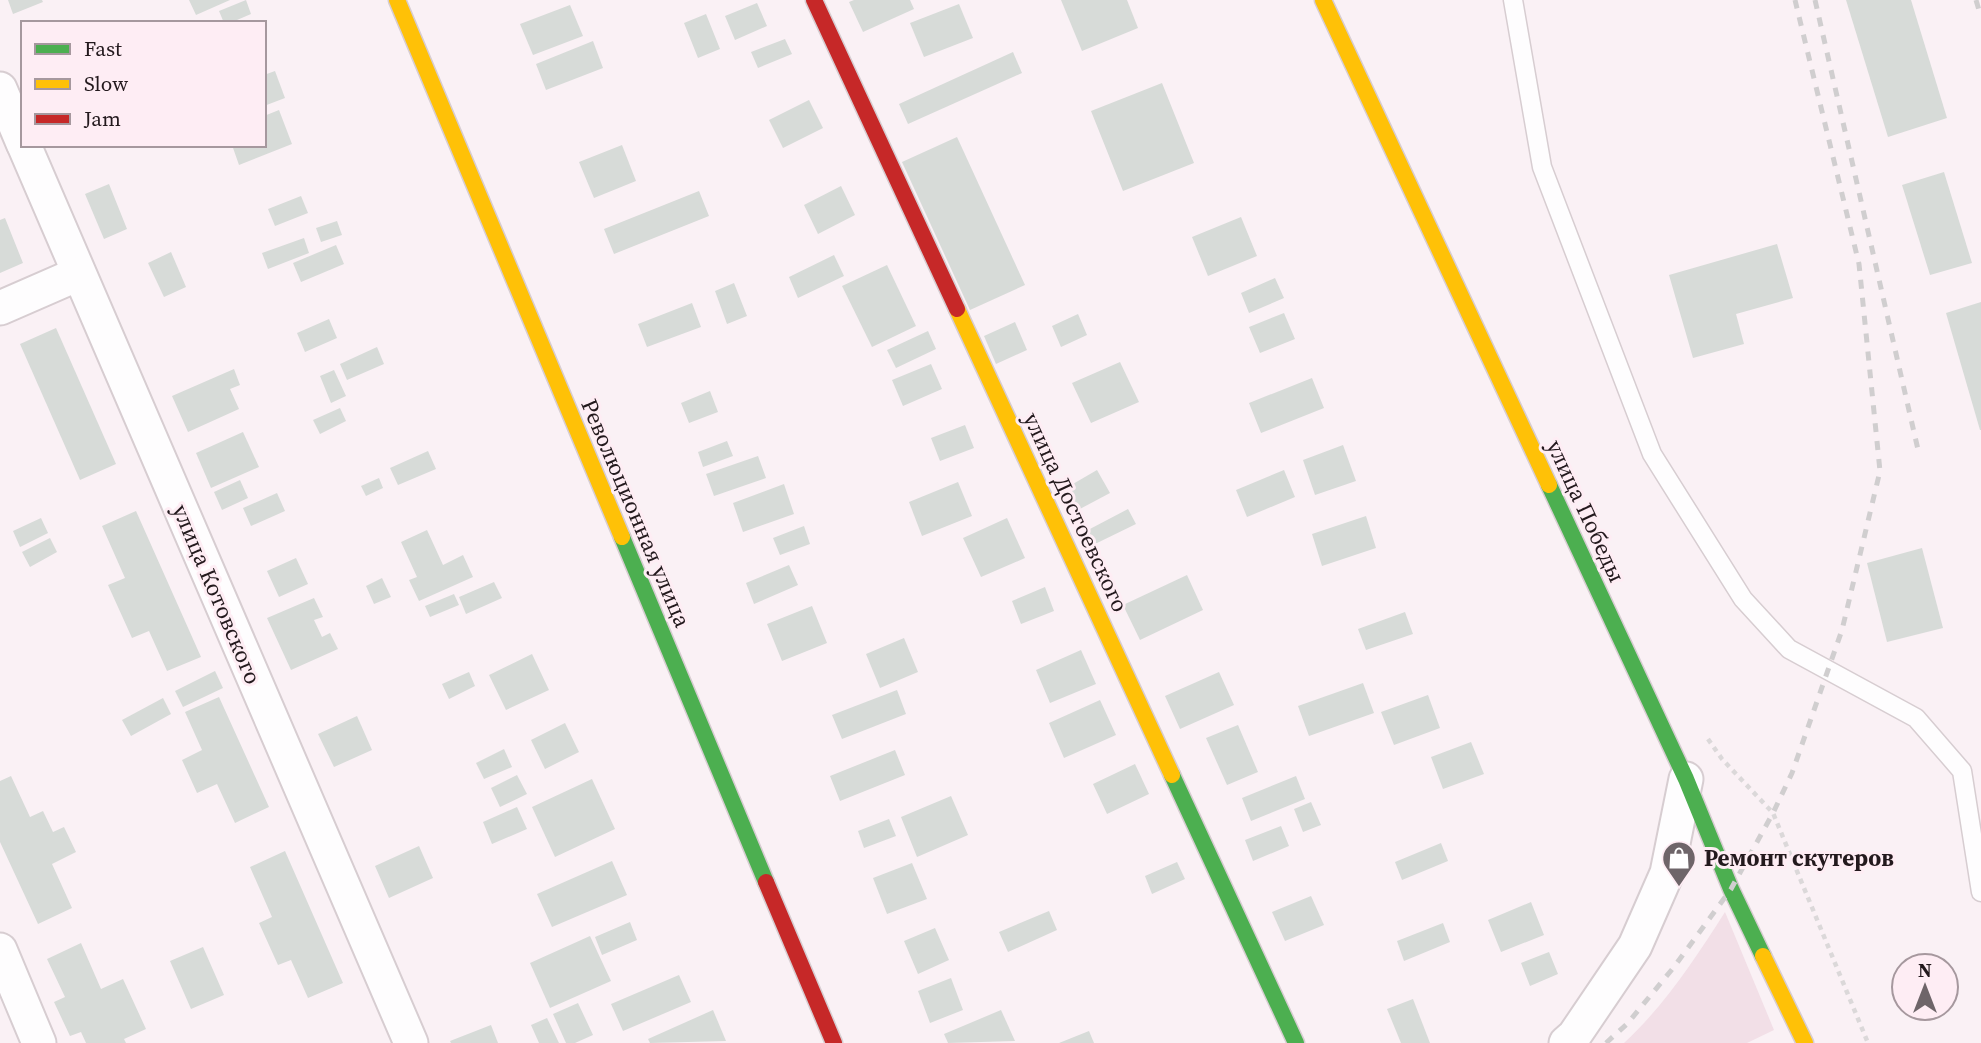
<svg xmlns="http://www.w3.org/2000/svg" width="1981" height="1043" font-family="'Source Serif 4',serif">
	<rect width="100%" height="100%" fill="#faf1f5"/>
	<path fill="#f2dfe7" d="M1725 912 1774 1030 1747 1043H1624C1665 1005 1695 959 1725 912Z"/>
	<g fill="#d7dbd8">
		<path d="M8 0H42L43 2 13 14Z"/>
		<path d="M189 0H230L196 15Z"/>
		<path d="M246 0 251 14 230 23H224L219 11Z"/>
		<path d="M854 0H910L914 9 863 32 849 2Z"/>
		<path d="M1061 0H1127L1138 28 1082 51Z"/>
		<path d="M1846 0H1911L1947 118 1888 137Z"/>
		<path d="M757 3 767 26 735 40 725 16Z"/>
		<path d="M959 4 973 38 924 57 910 23Z"/>
		<path d="M570 5 583 36 533 55 520 24Z"/>
		<path d="M706 14 720 49 698 58 684 23Z"/>
		<path d="M785 39 792 54 758 68 751 52Z"/>
		<path d="M593 41 603 68 546 90 536 64Z"/>
		<path d="M1013 52 1022 73 908 124 899 104Z"/>
		<path d="M275 71 285 98 264 106V75Z"/>
		<path d="M1162 83 1194 163 1123 191 1091 111Z"/>
		<path d="M809 100 823 128 783 148 769 120Z"/>
		<path d="M279 110 292 144 239 165 232 145H264V116Z"/>
		<path d="M957 137 1025 285 970 310 902 162Z"/>
		<path d="M622 145 636 181 594 198 579 162Z"/>
		<path d="M1944 172 1972 263 1930 275 1902 185Z"/>
		<path d="M109 184 127 229 104 239 85 194Z"/>
		<path d="M841 186 855 215 818 234 804 205Z"/>
		<path d="M699 191 709 216 614 254 604 229Z"/>
		<path d="M301 196 308 213 275 226 268 209Z"/>
		<path d="M1241 217 1257 256 1208 276 1192 237Z"/>
		<path d="M5 218 23 263 0 273V220Z"/>
		<path d="M337 221 342 235 321 242 316 228Z"/>
		<path d="M304 238 309 253 268 269 262 253Z"/>
		<path d="M1777 244 1793 298 1736 314 1744 344 1693 358 1669 275Z"/>
		<path d="M336 245 344 264 301 282 293 263Z"/>
		<path d="M171 252 186 287 164 297 148 263Z"/>
		<path d="M834 255 844 276 798 298 789 277Z"/>
		<path d="M887 265 916 326 872 347 842 286Z"/>
		<path d="M1275 278 1284 298 1249 313 1241 293Z"/>
		<path d="M734 283 747 316 727 324 715 291Z"/>
		<path d="M1981 302V430H1980L1946 313Z"/>
		<path d="M692 303 701 327 647 347 638 324Z"/>
		<path d="M1284 313 1295 339 1260 353 1249 327Z"/>
		<path d="M1078 314 1087 335 1061 347 1052 326Z"/>
		<path d="M329 319 337 338 305 352 297 333Z"/>
		<path d="M1015 322 1027 350 996 364 984 336Z"/>
		<path d="M56 328 116 464 80 480 20 344Z"/>
		<path d="M928 331 936 349 896 368 887 350Z"/>
		<path d="M377 347 384 364 347 380 340 364Z"/>
		<path d="M1120 362 1139 402 1091 423 1072 383Z"/>
		<path d="M931 364 942 389 903 406 892 380Z"/>
		<path d="M234 369 240 385 230 389 239 409 188 432 172 396Z"/>
		<path d="M334 370 346 396 331 403 320 376Z"/>
		<path d="M1312 378 1324 408 1261 433 1249 403Z"/>
		<path d="M710 391 718 412 689 423 681 403Z"/>
		<path d="M340 408 346 421 320 434 313 420Z"/>
		<path d="M965 425 974 448 940 461 931 438Z"/>
		<path d="M243 432 259 467 211 488 196 453Z"/>
		<path d="M727 441 733 456 703 467 698 452Z"/>
		<path d="M1343 445 1356 481 1315 495 1303 460Z"/>
		<path d="M428 451 436 469 398 485 390 468Z"/>
		<path d="M758 456 766 478 714 496 706 474Z"/>
		<path d="M1097 470 1110 493 1078 510 1066 488Z"/>
		<path d="M1284 470 1295 497 1247 517 1236 490Z"/>
		<path d="M379 478 383 488 366 496 361 486Z"/>
		<path d="M240 480 248 498 222 510 214 492Z"/>
		<path d="M958 482 972 516 922 536 909 502Z"/>
		<path d="M784 484 794 514 743 532 733 503Z"/>
		<path d="M277 493 285 511 251 526 243 508Z"/>
		<path d="M1128 509 1136 524 1095 544 1088 530Z"/>
		<path d="M136 511 201 657 167 671 149 631 132 638 108 585 125 578 102 526Z"/>
		<path d="M1366 516 1376 548 1322 566 1312 534Z"/>
		<path d="M41 518 48 533 20 547 13 531Z"/>
		<path d="M1007 518 1025 558 981 577 963 538Z"/>
		<path d="M804 526 810 544 780 555 773 538Z"/>
		<path d="M427 530 443 565 463 555 473 577 419 601 409 580 417 577 401 542Z"/>
		<path d="M50 538 57 552 30 567 22 552Z"/>
		<path d="M1922 548 1943 628 1887 642 1867 563Z"/>
		<path d="M296 558 308 584 279 597 267 571Z"/>
		<path d="M789 565 798 585 754 604 746 583Z"/>
		<path d="M1187 575 1203 610 1140 640 1123 605Z"/>
		<path d="M382 578 391 597 374 604 366 586Z"/>
		<path d="M494 582 502 598 466 614 459 597Z"/>
		<path d="M1045 587 1054 611 1021 624 1012 601Z"/>
		<path d="M454 594 459 605 430 617 425 606Z"/>
		<path d="M314 598 323 617 314 620 322 637 330 633 338 649 291 670 267 618Z"/>
		<path d="M812 606 827 643 782 661 767 624Z"/>
		<path d="M1405 612 1413 634 1366 650 1358 629Z"/>
		<path d="M904 638 918 672 880 688 866 654Z"/>
		<path d="M1081 650 1096 684 1050 703 1036 670Z"/>
		<path d="M532 654 549 690 506 710 489 675Z"/>
		<path d="M215 671 223 688 183 707 175 691Z"/>
		<path d="M469 672 475 686 449 699 442 684Z"/>
		<path d="M1219 672 1234 705 1180 729 1165 696Z"/>
		<path d="M1363 683 1374 713 1309 736 1298 706Z"/>
		<path d="M897 690 906 714 842 739 832 715Z"/>
		<path d="M1428 695 1440 728 1394 745 1381 712Z"/>
		<path d="M219 697 269 807 235 823 217 784 197 793 182 760 202 750 185 712Z"/>
		<path d="M163 698 171 714 131 736 122 720Z"/>
		<path d="M1100 700 1116 735 1064 758 1049 723Z"/>
		<path d="M357 716 372 750 334 767 318 734Z"/>
		<path d="M565 723 579 752 545 769 531 740Z"/>
		<path d="M1238 725 1258 772 1227 785 1206 738Z"/>
		<path d="M1471 742 1484 774 1443 789 1431 757Z"/>
		<path d="M504 749 512 767 484 779 476 763Z"/>
		<path d="M895 750 905 775 840 801 830 776Z"/>
		<path d="M1135 764 1149 794 1107 814 1093 784Z"/>
		<path d="M517 775 527 794 500 807 491 788Z"/>
		<path d="M11 776 30 817 43 811 53 832 64 827 76 852 52 864 72 908 38 924 0 842V781Z"/>
		<path d="M1296 776 1305 799 1251 821 1242 798Z"/>
		<path d="M592 779 615 829 555 857 532 807Z"/>
		<path d="M951 796 968 835 917 857 901 817Z"/>
		<path d="M1311 802 1321 825 1303 832 1294 809Z"/>
		<path d="M517 807 527 829 492 844 483 822Z"/>
		<path d="M889 819 896 836 864 848 858 831Z"/>
		<path d="M1281 826 1289 846 1253 861 1245 840Z"/>
		<path d="M1441 843 1448 861 1402 880 1395 862Z"/>
		<path d="M419 846 433 878 389 898 375 866Z"/>
		<path d="M285 851 343 983 308 998 291 960 278 965 259 923 272 917 250 867Z"/>
		<path d="M612 861 627 895 552 927 537 894Z"/>
		<path d="M1177 862 1185 879 1152 894 1145 876Z"/>
		<path d="M912 863 927 899 887 914 873 878Z"/>
		<path d="M1311 896 1324 925 1285 941 1272 912Z"/>
		<path d="M1531 902 1544 935 1501 952 1488 920Z"/>
		<path d="M1049 911 1057 930 1008 952 999 932Z"/>
		<path d="M630 922 637 940 602 955 595 937Z"/>
		<path d="M1443 923 1450 942 1404 961 1397 941Z"/>
		<path d="M935 928 949 960 918 974 904 941Z"/>
		<path d="M590 936 611 981 550 1008 530 963Z"/>
		<path d="M81 943 101 989 123 979 146 1029 124 1039 126 1043H86L81 1032 70 1036 54 1002 65 997 47 959Z"/>
		<path d="M203 947 224 995 191 1009 170 961Z"/>
		<path d="M1549 952 1558 974 1530 986 1521 963Z"/>
		<path d="M679 975 691 1002 623 1031 611 1004Z"/>
		<path d="M951 978 963 1010 930 1023 918 991Z"/>
		<path d="M1413 999 1430 1043H1401L1387 1009Z"/>
		<path d="M578 1003 593 1035 575 1043H566L553 1014Z"/>
		<path d="M713 1010 726 1041 650 1043 648 1039Z"/>
		<path d="M1001 1010 1015 1041 948 1043 944 1034Z"/>
		<path d="M547 1018 559 1043H539L531 1025Z"/>
		<path d="M491 1025 498 1043H451L450 1041Z"/>
		<path d="M1089 1031 1094 1043H1059Z"/>
	</g>
	<g fill="none" stroke-linecap="round" stroke-linejoin="round">
		<g stroke="#d7cdd1" stroke-width="21">
			<path id="lane" d="M1513 0 1542 167 1652 454 1743 599 1789 649 1916 718 1962 771 1981 892"/>
		</g>
		<g stroke="#d7cdd1" stroke-width="37">
			<g id="street">
				<path d="M0 89 23 143"/>
				<path d="M24 145 411 1043"/>
				<path d="M0 308 78 274"/>
				<path d="M0 950 39 1043"/>
				<path d="M1566 1043 1574 1036 1635 946 1667 873 1686 779"/>
			</g>
		</g>
		<g stroke="#d7cdd1" stroke-width="19">
			<g id="fast">
				<path d="M1549 485 1686 779 1731 889 1763 956"/>
				<path d="M622 537 766 882"/>
				<path d="M1172 775 1296 1043"/>
			</g>
		</g>
		<g stroke="#d7cdd1" stroke-width="19">
			<g id="slow">
				<path d="M397 0 622 537"/>
				<path d="M1323 0 1549 485"/>
				<path d="M957 309 1172 775"/>
				<path d="M1763 956 1805 1043"/>
			</g>
		</g>
		<g stroke="#d7cdd1" stroke-width="19">
			<g id="jam">
				<path d="M814 0 957 309"/>
				<path d="M766 882 834 1043"/>
			</g>
		</g>
		<path stroke="#dbd8d9" stroke-width="4.5" stroke-dasharray="5 5" stroke-linecap="butt" d="M1708 739 1722 759 1773 813 1868 1043"/>
		<use href="#lane" stroke="#fefdfe" stroke-width="18"/>
		<use href="#street" stroke="#fefdfe" stroke-width="33"/>
		<use href="#fast" stroke="#4caf50" stroke-width="16"/>
		<use href="#slow" stroke="#ffc107" stroke-width="16"/>
		<use href="#jam" stroke="#c62828" stroke-width="16"/>
		<g stroke="#d0cecf" stroke-width="5" stroke-dasharray="9 9" stroke-linecap="butt">
			<path d="M1815 0 1919 454"/>
			<path d="M1976 0 1981 17"/>
			<path d="M1606 1043 1627 1024 1674 967 1731 889 1773 813 1792 773 1842 630 1880 471 1859 264 1795 0"/>
		</g>
	</g>
	<defs>
		<g id="shop-pin" transform="scale(1.75)"><path d="M0 17L-7.5 6A9.5 9.5 0 1 1 7.5 6Z" fill="#6e6569" stroke="#feedf4"/><path d="M-5-2.5h2.3a2.7 3.5 0 0 1 5.4 0H5L5.5 6h-11ZM-1.5-2.5h3a1.5 2.3 0 0 0-3 0Z" fill="#fff"/></g>
	</defs>
	<g fill-rule="evenodd">
		<use href="#shop-pin" x="1679" y="858"/>
	</g>
	<g text-anchor="middle" dominant-baseline="central" stroke-width="6" stroke-linejoin="round" paint-order="stroke">
		<g font-size="23" fill="#23191d" stroke="#feedf4">
			<text transform="translate(1586 511) rotate(65)">улица Победы</text>
			<text transform="translate(1076 512) rotate(65)">улица Достоевского</text>
			<text transform="translate(636 513) rotate(67)">Революционная улица</text>
			<text transform="translate(217 594) rotate(67)">улица Котовского</text>
		</g>
		<g font-size="23" font-weight="bold" fill="#23191d" stroke="#feedf4" text-anchor="start">
			<text x="1704" y="858">Ремонт скутеров</text>
		</g>
	</g>
	<rect x="21" y="21" width="245" height="126" fill="#feedf4" stroke="#a6989e" stroke-width="2"/>
	<rect x="35" y="44" width="35" height="10" fill="#4caf50" stroke="#a6989e" stroke-width="2"/>
	<text x="84" y="56" font-size="21" fill="#23191d">Fast</text>
	<rect x="35" y="79" width="35" height="10" fill="#ffc107" stroke="#a6989e" stroke-width="2"/>
	<text x="84" y="91" font-size="21" fill="#23191d">Slow</text>
	<rect x="35" y="114" width="35" height="10" fill="#c62828" stroke="#a6989e" stroke-width="2"/>
	<text x="84" y="126" font-size="21" fill="#23191d">Jam</text>
	<g transform="translate(1925 987)"><circle r="33" fill="#feedf4" stroke="#a6989e" stroke-width="2"/>
	<path d="M0-5L12 26L0 18L-12 26Z" fill="#6e6569"/>
	<text y="-10" font-size="19" font-weight="bold" text-anchor="middle" fill="#23191d">N</text>
	</g>
</svg>
